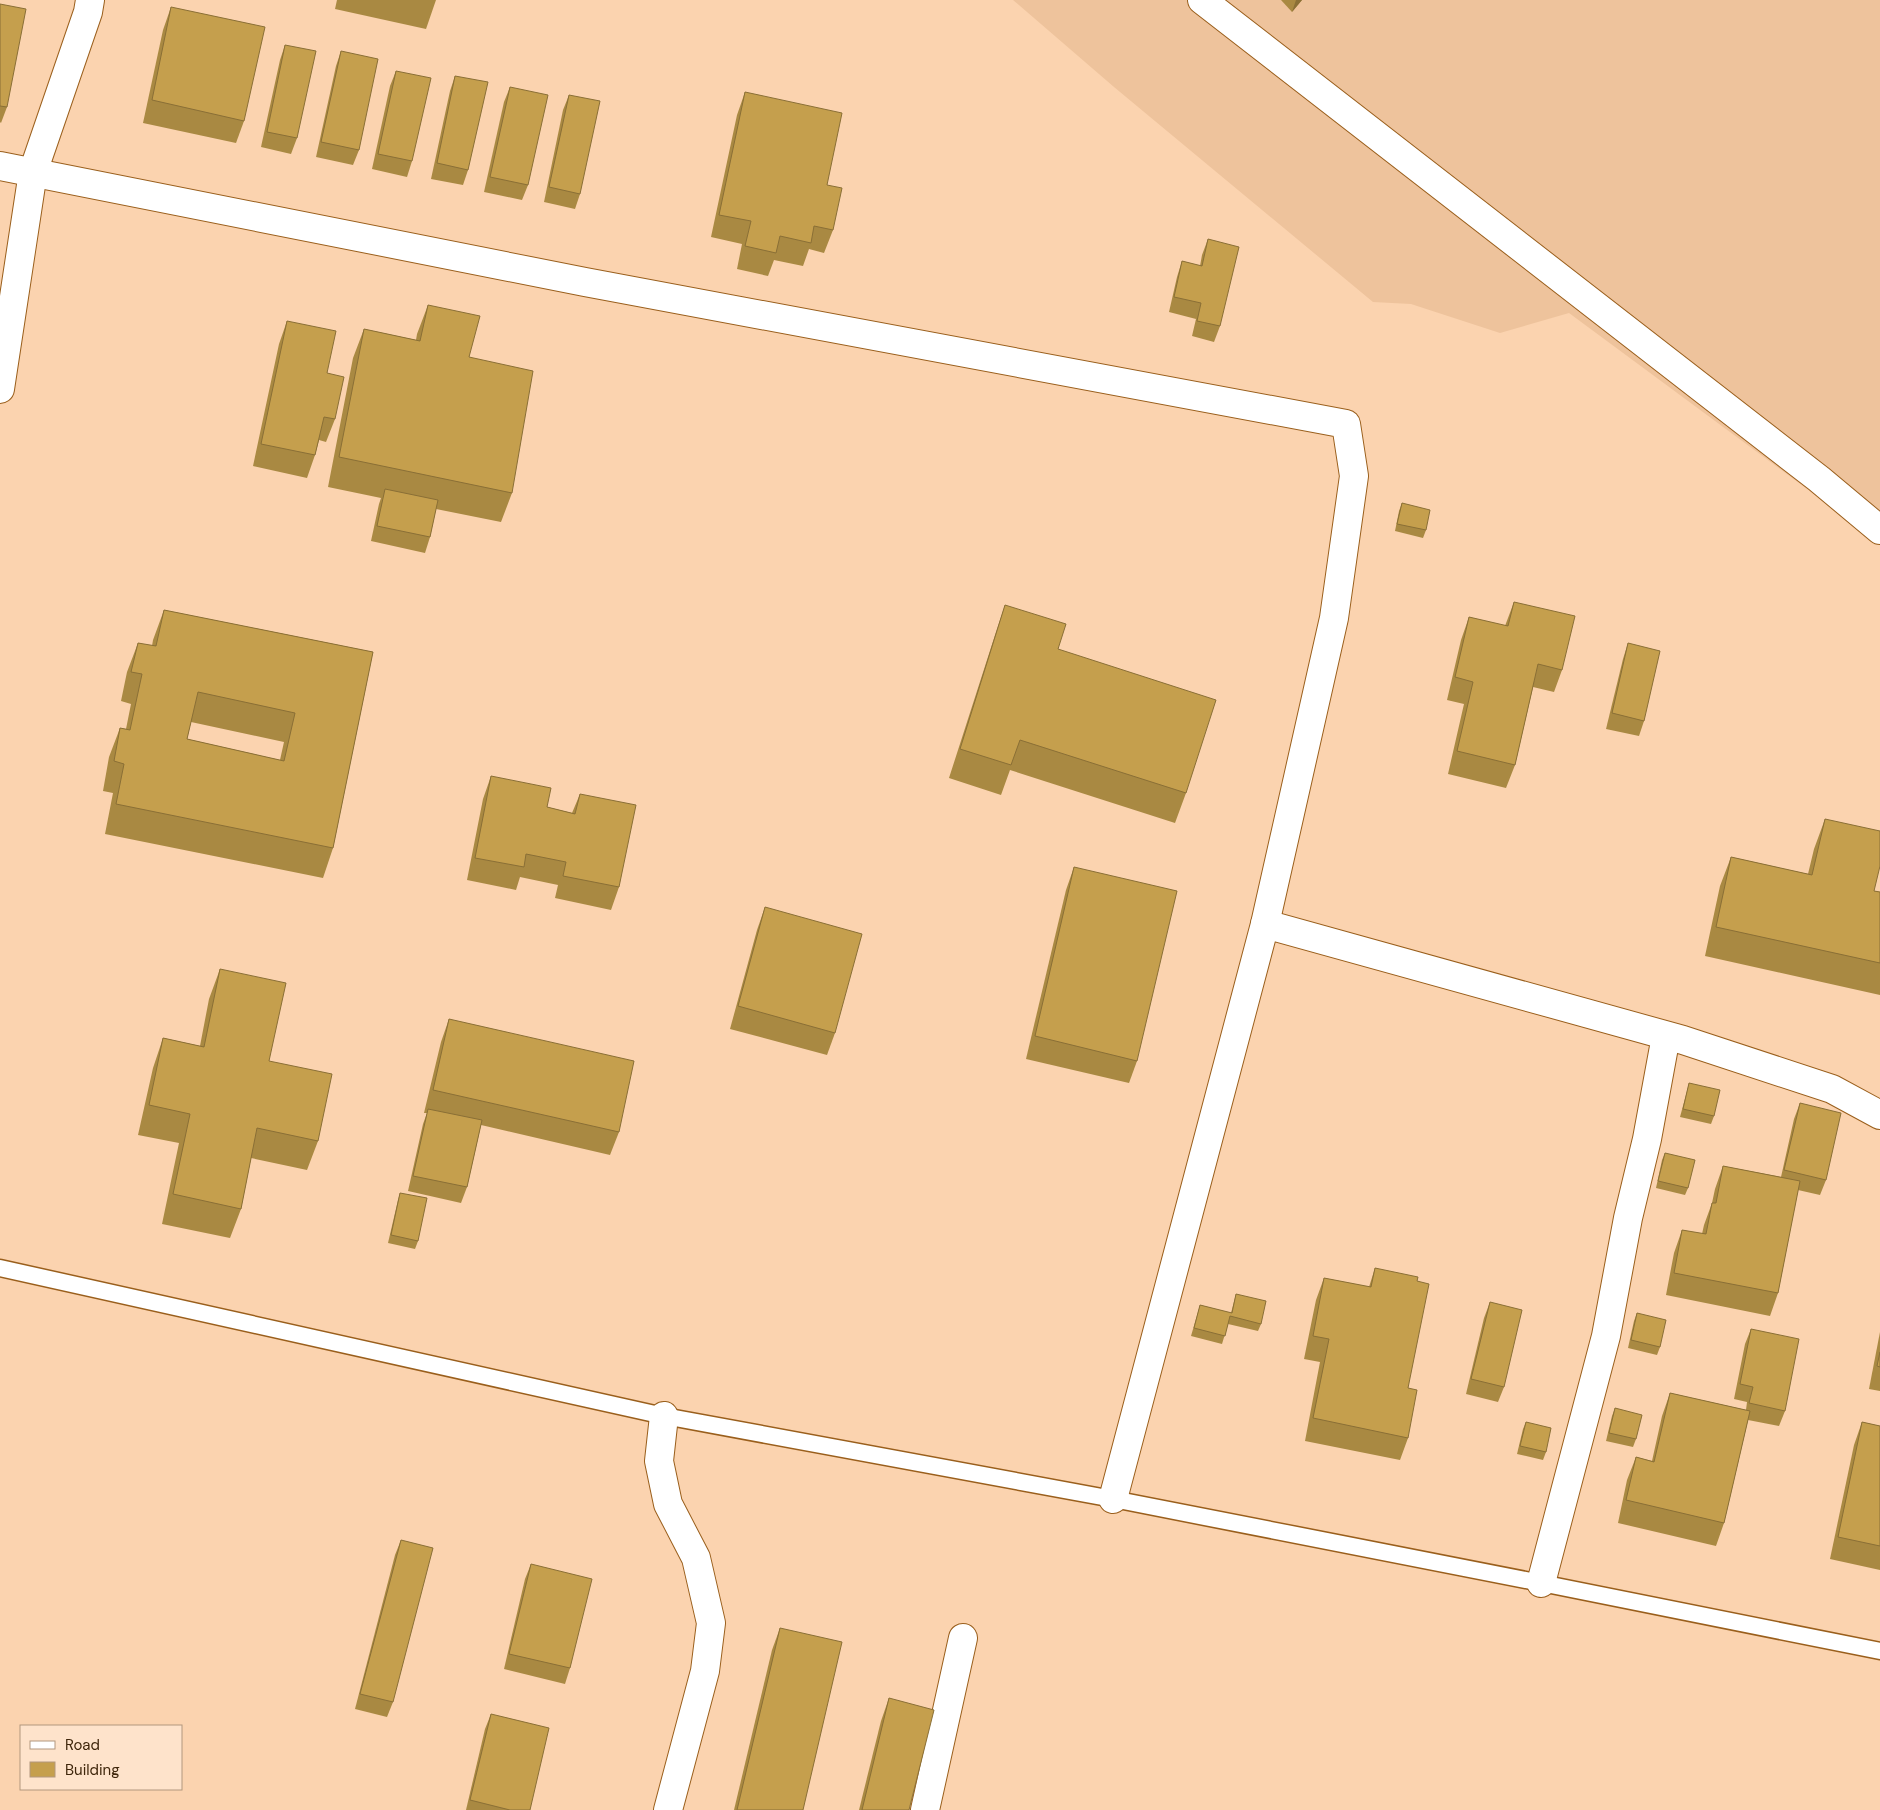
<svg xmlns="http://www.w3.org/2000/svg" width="1880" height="1810" font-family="'DM Sans',sans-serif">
	<rect width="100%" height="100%" fill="#fbd3af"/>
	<path fill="#eec39c" d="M1013 0H1880V543L1569 313 1500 333 1411 304 1373 302 1114 87Z"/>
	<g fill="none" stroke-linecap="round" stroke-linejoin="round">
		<g stroke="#9a5f1c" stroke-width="19">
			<path id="service" d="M0 1268 664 1416 1113 1499 1541 1583 1880 1651"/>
		</g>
		<g stroke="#9a5f1c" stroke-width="30">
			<g id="minor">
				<path d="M1202 0 1819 479 1880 530"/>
				<path d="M0 166 585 282 1346 424 1354 476 1334 618 1265 924 1113 1499"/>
				<path d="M0 389 33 172 88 12 90 0"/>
				<path d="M1265 924 1683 1040 1832 1089 1880 1115"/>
				<path d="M664 1416 659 1461 668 1504 696 1558 711 1623 705 1671 668 1810"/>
				<path d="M1541 1583 1606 1336 1628 1218 1647 1139 1666 1036"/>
				<path d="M925 1810 963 1638"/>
			</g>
		</g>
		<use href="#service" stroke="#fff" stroke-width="16"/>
		<use href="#minor" stroke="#fff" stroke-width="28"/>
	</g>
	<g fill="#a98942" fill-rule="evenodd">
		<path d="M337 0H436L426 29 335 9Z"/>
		<path d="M1281 0H1302L1292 12Z"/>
		<path d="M0 4 7 107 1 123 0 122Z"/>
		<path d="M171 7 244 121 236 143 143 123 163 30Z"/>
		<path d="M285 45 297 138 291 154 261 147 280 60Z"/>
		<path d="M341 51 359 150 353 165 316 157 336 66Z"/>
		<path d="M396 71 412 161 407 177 372 169 390 86Z"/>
		<path d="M455 76 468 170 463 185 431 179 450 91Z"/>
		<path d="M510 87 528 185 522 200 484 192 504 102Z"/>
		<path d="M745 92 827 185 833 230 824 253 809 249 803 266 774 260 768 276 737 269 742 244 711 237 737 115Z"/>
		<path d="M569 95 580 194 575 209 544 202 563 110Z"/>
		<path d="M1208 239 1220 326 1214 342 1192 336 1196 319 1169 312 1177 277 1182 261 1200 266 1202 255Z"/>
		<path d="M428 305 469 357 512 493 501 522 436 509 430 537 425 553 371 541 379 504 381 498 328 487 353 358 364 329 416 340 417 334Z"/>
		<path d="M287 321 327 373 335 419 326 442 319 440 315 455 307 478 253 466 279 344Z"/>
		<path d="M1402 503 1426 530 1423 538 1395 531 1399 511Z"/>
		<path d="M1514 602 1562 670 1554 692 1533 687 1515 765 1506 788 1448 774 1464 704 1447 700 1461 640 1469 617 1505 626Z"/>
		<path d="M1005 605 1058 649 1186 793 1175 823 1010 770 1001 795 949 778 995 635Z"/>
		<path d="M164 610 373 652 333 848 323 878 105 834 113 793 103 791 109 757 120 728 126 729 131 704 121 701 127 672 138 643 152 646 153 640ZM191 722 284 742 280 760 187 739Z"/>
		<path d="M1628 643 1644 721 1639 736 1606 729 1623 659Z"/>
		<path d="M491 776 547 807 572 813 580 794 619 887 611 910 555 898 558 885 520 877 516 890 467 880 483 799Z"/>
		<path d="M1825 819 1874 891 1880 892V995L1705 956 1720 886 1731 857 1808 874 1814 849Z"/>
		<path d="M1074 867 1137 1061 1129 1083 1026 1059 1066 890Z"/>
		<path d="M765 907 835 1033 827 1055 730 1029 757 930Z"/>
		<path d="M220 969 269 1061 318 1141 307 1170 251 1158 241 1209 230 1238 162 1224 179 1143 138 1135 153 1068 163 1038 200 1046 209 999Z"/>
		<path d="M449 1019 619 1132 610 1155 481 1125 467 1187 461 1203 408 1191 423 1124 427 1113H424L441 1042Z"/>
		<path d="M1689 1083 1714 1116 1711 1124 1680 1117 1687 1091Z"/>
		<path d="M1800 1103 1826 1180 1820 1195 1798 1190 1778 1293 1770 1316 1666 1295 1674 1253 1682 1230 1702 1234 1704 1225 1712 1203 1715 1189 1723 1166 1781 1177 1794 1119Z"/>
		<path d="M1665 1153 1688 1188 1685 1195 1656 1188 1662 1160Z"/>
		<path d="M400 1193 418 1241 415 1249 388 1243 398 1200Z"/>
		<path d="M1375 1268 1417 1281 1408 1388V1438L1400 1460 1305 1441 1320 1362 1304 1359 1316 1300 1324 1278 1369 1287Z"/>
		<path d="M1236 1294 1261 1324 1258 1331 1228 1324 1222 1344 1191 1336 1200 1305 1231 1313Z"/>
		<path d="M1490 1302 1504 1387 1498 1402 1466 1394 1484 1318Z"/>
		<path d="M1637 1313 1660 1347 1657 1355 1628 1348 1634 1321Z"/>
		<path d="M1751 1329 1785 1411 1779 1426 1748 1420 1724 1523 1716 1546 1618 1523 1627 1480 1636 1457 1652 1461 1662 1416 1670 1393 1746 1410 1747 1402 1734 1399 1745 1344Z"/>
		<path d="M1880 1332V1391L1869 1389Z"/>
		<path d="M1615 1408 1636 1439 1633 1447 1606 1441 1612 1416Z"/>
		<path d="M1526 1422 1546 1452 1543 1460 1517 1454 1523 1429Z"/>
		<path d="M1862 1422 1880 1426V1570L1830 1559 1854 1445Z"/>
		<path d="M401 1540 393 1702 387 1717 355 1709 395 1555Z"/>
		<path d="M531 1564 570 1668 565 1684 504 1669 525 1579Z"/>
		<path d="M780 1628 803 1810H734L772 1650Z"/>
		<path d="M889 1698 909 1810H859L881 1721Z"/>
		<path d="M491 1714 530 1810H466L485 1729Z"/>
	</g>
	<path fill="#8a6f36" d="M1296 0H1302L1292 12Z"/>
	<g fill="#c59f4d" stroke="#8a6f36" fill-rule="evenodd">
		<path d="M0 4 26 9 7 107 0 106Z"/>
		<path d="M171 7 265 27 244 121 152 100Z"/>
		<path d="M285 45 316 51 297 138 267 132Z"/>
		<path d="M341 51 378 59 359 150 321 142Z"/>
		<path d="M396 71 431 78 412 161 378 154Z"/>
		<path d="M455 76 488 82 468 170 437 163Z"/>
		<path d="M510 87 548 95 528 185 490 177Z"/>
		<path d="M745 92 842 113 827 185 842 188 833 230 814 226 811 243 780 236 776 253 745 246 751 221 719 215Z"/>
		<path d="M569 95 600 101 580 194 549 187Z"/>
		<path d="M1208 239 1239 247 1220 326 1197 321 1201 303 1174 297 1182 261 1202 266Z"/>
		<path d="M428 305 480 316 469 357 533 371 512 493 339 457 364 329 420 341Z"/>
		<path d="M287 321 336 331 327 373 344 377 335 419 324 417 315 455 261 444Z"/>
		<path d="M385 489 438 500 430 537 377 526Z"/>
		<path d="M1402 503 1430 510 1426 530 1397 524Z"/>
		<path d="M1514 602 1575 616 1562 670 1538 664 1515 765 1457 751 1473 682 1455 677 1469 617 1508 626Z"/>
		<path d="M1005 605 1066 624 1058 649 1216 700 1186 793 1020 740 1011 765 960 749Z"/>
		<path d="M164 610 373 652 333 848 116 804 124 764 114 761 120 728 130 730 142 674 131 672 138 643 156 646ZM198 692 295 713 284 761 187 739Z"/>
		<path d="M1628 643 1660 651 1644 721 1612 713Z"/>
		<path d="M491 776 551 788 547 807 575 814 580 794 636 805 619 887 563 876 566 862 526 854 524 867 475 858Z"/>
		<path d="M1825 819 1880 831V866L1874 891 1880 892V963L1716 927 1731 857 1812 875Z"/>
		<path d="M1074 867 1177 891 1137 1061 1035 1036Z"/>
		<path d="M765 907 862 934 835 1033 738 1006Z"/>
		<path d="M220 969 286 983 269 1061 332 1074 318 1141 257 1128 241 1209 173 1194 190 1114 149 1105 163 1038 204 1047Z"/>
		<path d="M449 1019 634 1061 619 1132 433 1090Z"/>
		<path d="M1689 1083 1720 1090 1714 1116 1683 1109Z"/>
		<path d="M1800 1103 1841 1113 1826 1180 1784 1170Z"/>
		<path d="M428 1109 482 1120 467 1187 413 1176Z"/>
		<path d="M1665 1153 1695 1160 1688 1188 1658 1181Z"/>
		<path d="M1723 1166 1800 1181 1778 1293 1674 1273 1682 1230 1706 1234 1712 1203H1716Z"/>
		<path d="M400 1193 427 1198 418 1241 391 1235Z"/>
		<path d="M1375 1268 1418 1277 1417 1281 1429 1284 1408 1388 1417 1390 1408 1438 1313 1418 1329 1339 1313 1336 1324 1278 1371 1287Z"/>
		<path d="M1236 1294 1266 1301 1261 1324 1230 1316 1225 1336 1194 1328 1200 1305 1232 1313Z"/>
		<path d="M1490 1302 1522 1310 1504 1387 1471 1379Z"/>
		<path d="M1637 1313 1666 1320 1660 1347 1631 1340Z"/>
		<path d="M1751 1329 1799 1339 1785 1411 1749 1403 1753 1387 1740 1384Z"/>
		<path d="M1880 1352V1367L1877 1366Z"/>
		<path d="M1670 1393 1750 1411 1724 1523 1626 1500 1636 1457 1654 1462Z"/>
		<path d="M1615 1408 1642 1415 1636 1439 1609 1433Z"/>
		<path d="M1526 1422 1551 1428 1546 1452 1520 1446Z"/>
		<path d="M1862 1422 1880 1426V1546L1838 1537Z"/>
		<path d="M401 1540 433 1548 393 1702 360 1694Z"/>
		<path d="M531 1564 592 1579 570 1668 509 1654Z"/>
		<path d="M780 1628 842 1642 803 1810H737Z"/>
		<path d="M889 1698 934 1710 909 1810H862Z"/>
		<path d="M491 1714 549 1728 530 1810H510L470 1800Z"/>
	</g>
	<rect x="20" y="1725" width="162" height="65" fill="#fee3cb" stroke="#b2977e"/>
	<rect x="30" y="1741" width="25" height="8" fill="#ffffff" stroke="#b2977e"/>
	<text x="65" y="1750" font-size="15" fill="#3f260b">Road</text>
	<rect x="30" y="1762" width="25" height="15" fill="#c59f4d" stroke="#b2977e"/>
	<text x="65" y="1775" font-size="15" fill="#3f260b">Building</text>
</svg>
